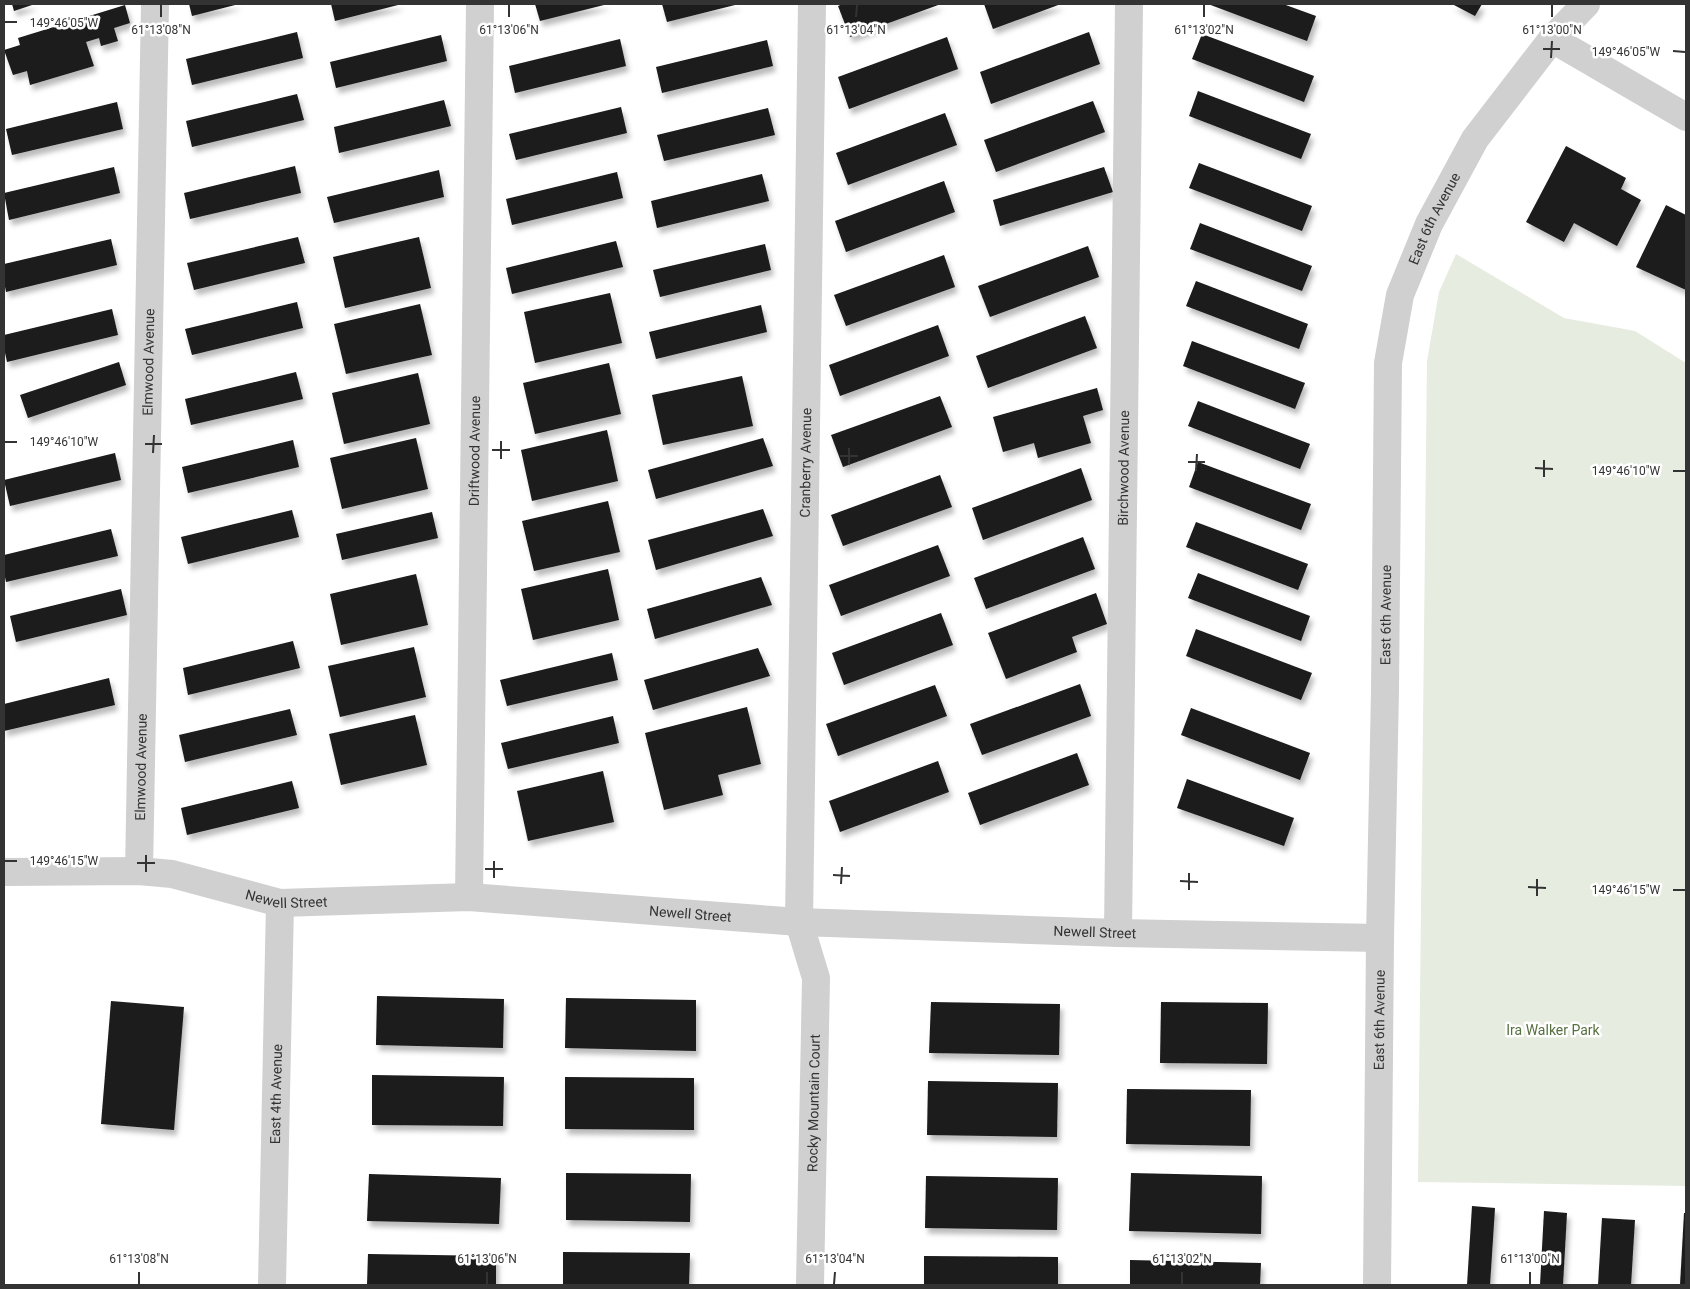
<svg xmlns="http://www.w3.org/2000/svg" width="1690" height="1289" font-family="Roboto,sans-serif">
	<defs>
		<filter id="shadow"><feDropShadow dx="3" dy="5.5" stdDeviation="2.5" flood-color="#0004"/></filter>
	</defs>
	<rect width="100%" height="100%" fill="#fff"/>
	<path fill="#e6ecdf" d="M1456 254 1564 318 1635 331 1686 363V1186L1418 1182 1427 361 1439 292Z"/>
	<g fill="#1a1a1a" filter="url(#shadow)">
		<path d="M12 4H35L14 11Z"/>
		<path d="M189 4H239L192 16Z"/>
		<path d="M331 4H402L335 21Z"/>
		<path d="M535 4H608L540 21Z"/>
		<path d="M662 4H739L667 22Z"/>
		<path d="M843 4H941L850 37 838 6Z"/>
		<path d="M984 4H1061L993 29Z"/>
		<path d="M1208 4H1283L1316 16 1307 41Z"/>
		<path d="M1452 4H1482L1475 16Z"/>
		<path d="M125 5 130 23 114 28 118 41 101 46 99 38 86 42 94 66 30 85 27 71 13 75 4 50 20 45 18 38Z"/>
		<path d="M297 32 303 58 192 85 186 59Z"/>
		<path d="M1089 32 1100 64 991 104 980 72Z"/>
		<path d="M1202 34 1314 76 1304 102 1192 59Z"/>
		<path d="M441 35 447 61 336 88 330 62Z"/>
		<path d="M947 37 958 69 849 109 838 77Z"/>
		<path d="M620 39 626 66 515 93 509 66Z"/>
		<path d="M767 40 773 66 662 93 656 67Z"/>
		<path d="M1198 91 1311 134 1301 159 1189 116Z"/>
		<path d="M297 94 304 120 192 147 186 121Z"/>
		<path d="M444 100 451 126 339 153 334 127Z"/>
		<path d="M1093 101 1105 132 996 172 984 140Z"/>
		<path d="M117 102 123 129 12 155 6 129Z"/>
		<path d="M621 107 627 133 516 160 509 134Z"/>
		<path d="M768 108 775 135 664 161 657 135Z"/>
		<path d="M945 113 957 145 848 185 836 153Z"/>
		<path d="M1566 146 1626 178 1621 189 1641 200 1617 246 1574 223 1564 242 1526 222Z"/>
		<path d="M1199 163 1312 206 1302 231 1189 188Z"/>
		<path d="M295 166 301 193 190 219 184 193Z"/>
		<path d="M114 167 120 193 9 220 4 193Z"/>
		<path d="M1104 167 1113 192 1000 226 993 200Z"/>
		<path d="M439 170 444 197 334 223 327 197Z"/>
		<path d="M617 172 623 198 512 225 506 199Z"/>
		<path d="M762 174 769 201 657 228 651 201Z"/>
		<path d="M944 181 955 212 846 252 835 221Z"/>
		<path d="M1666 205 1686 215V290L1636 267Z"/>
		<path d="M1200 223 1312 266 1302 291 1190 249Z"/>
		<path d="M298 237 305 263 194 290 187 263Z"/>
		<path d="M419 237 431 288 345 308 333 257Z"/>
		<path d="M111 239 117 265 6 292 4 281V264Z"/>
		<path d="M616 241 623 267 512 294 506 268Z"/>
		<path d="M765 244 771 270 660 297 653 270Z"/>
		<path d="M1088 246 1099 277 990 317 978 286Z"/>
		<path d="M944 255 955 287 846 326 834 295Z"/>
		<path d="M1196 281 1308 324 1299 349 1186 306Z"/>
		<path d="M610 293 622 343 535 363 524 312Z"/>
		<path d="M297 302 303 328 192 355 185 329Z"/>
		<path d="M420 304 432 355 346 374 334 324Z"/>
		<path d="M761 305 767 332 656 359 649 332Z"/>
		<path d="M112 309 118 335 7 362 4 348V335Z"/>
		<path d="M1085 316 1097 348 988 388 976 356Z"/>
		<path d="M938 325 949 356 840 396 829 365Z"/>
		<path d="M1192 341 1305 383 1295 409 1183 366Z"/>
		<path d="M119 362 126 385 28 418 20 395Z"/>
		<path d="M609 363 621 414 535 434 523 383Z"/>
		<path d="M296 372 303 399 191 425 185 399Z"/>
		<path d="M418 373 430 424 344 444 332 393Z"/>
		<path d="M742 376 753 426 663 445 652 395Z"/>
		<path d="M1097 388 1103 410 1083 416 1091 443 1038 458 1034 443 1003 452 993 417Z"/>
		<path d="M940 396 952 427 843 467 831 435Z"/>
		<path d="M1198 401 1310 444 1300 469 1188 426Z"/>
		<path d="M607 430 618 481 532 501 521 450Z"/>
		<path d="M416 438 428 489 342 509 330 458Z"/>
		<path d="M763 438 773 466 656 499 648 470Z"/>
		<path d="M293 440 299 467 188 493 182 467Z"/>
		<path d="M115 453 121 480 10 506 4 480Z"/>
		<path d="M1198 462 1311 504 1301 530 1189 487Z"/>
		<path d="M1081 468 1092 500 983 540 972 508Z"/>
		<path d="M940 475 952 507 843 546 831 515Z"/>
		<path d="M608 501 620 552 534 571 522 521Z"/>
		<path d="M763 509 773 536 656 570 648 540Z"/>
		<path d="M292 510 299 537 188 564 181 537Z"/>
		<path d="M432 512 438 538 342 560 336 534Z"/>
		<path d="M1196 522 1308 564 1298 590 1186 547Z"/>
		<path d="M111 529 118 556 6 582 4 572V555Z"/>
		<path d="M1083 537 1095 569 986 609 974 578Z"/>
		<path d="M938 545 950 576 841 616 829 585Z"/>
		<path d="M608 569 619 620 533 640 521 589Z"/>
		<path d="M1198 573 1310 616 1301 641 1188 598Z"/>
		<path d="M416 574 428 625 341 645 330 594Z"/>
		<path d="M761 577 772 605 655 639 647 609Z"/>
		<path d="M121 589 127 615 16 642 10 616Z"/>
		<path d="M1096 593 1107 624 1072 637 1077 652 1006 679 988 633Z"/>
		<path d="M941 613 953 645 844 685 832 653Z"/>
		<path d="M1196 629 1312 673 1301 700 1186 656Z"/>
		<path d="M293 641 300 668 188 695 183 668Z"/>
		<path d="M414 647 426 697 340 717 328 666Z"/>
		<path d="M758 648 770 676 653 710 644 680Z"/>
		<path d="M612 653 618 680 507 706 500 680Z"/>
		<path d="M109 678 115 705 4 731V704Z"/>
		<path d="M1080 684 1091 716 982 755 970 724Z"/>
		<path d="M935 685 947 716 838 756 826 724Z"/>
		<path d="M747 707 761 764 718 775 723 795 664 810 645 733Z"/>
		<path d="M1191 708 1310 753 1300 780 1181 735Z"/>
		<path d="M290 709 297 735 185 762 179 735Z"/>
		<path d="M415 715 427 765 341 785 329 734Z"/>
		<path d="M613 716 619 743 508 769 501 743Z"/>
		<path d="M1077 753 1089 785 980 825 968 793Z"/>
		<path d="M938 761 949 792 840 832 829 801Z"/>
		<path d="M603 771 614 822 528 841 517 791Z"/>
		<path d="M1187 779 1294 818 1284 846 1177 808Z"/>
		<path d="M292 781 299 808 187 835 181 808Z"/>
		<path d="M377 996 504 999 503 1048 376 1045Z"/>
		<path d="M566 998 696 1000V1051L565 1048Z"/>
		<path d="M111 1001 184 1007 174 1130 101 1124Z"/>
		<path d="M931 1002 1060 1004 1059 1055 929 1053Z"/>
		<path d="M1161 1002 1268 1003 1267 1064 1160 1063Z"/>
		<path d="M372 1075 504 1077 503 1126 372 1125Z"/>
		<path d="M565 1077 694 1078V1130L565 1129Z"/>
		<path d="M928 1081 1058 1083 1057 1137 927 1135Z"/>
		<path d="M1127 1089 1251 1090 1250 1146 1126 1144Z"/>
		<path d="M566 1173 691 1174 690 1222 566 1220Z"/>
		<path d="M1131 1173 1262 1176 1261 1234 1129 1231Z"/>
		<path d="M369 1174 501 1178 499 1224 367 1221Z"/>
		<path d="M926 1176 1058 1178 1057 1230 925 1228Z"/>
		<path d="M1472 1206 1495 1208 1490 1285H1467Z"/>
		<path d="M1544 1211 1567 1213 1563 1285H1540Z"/>
		<path d="M1684 1213H1686V1285H1680Z"/>
		<path d="M1602 1218 1635 1220 1631 1285H1598Z"/>
		<path d="M563 1252 690 1253 689 1285H563Z"/>
		<path d="M368 1254 496 1256V1285H367Z"/>
		<path d="M924 1256 1058 1257V1285H924Z"/>
		<path d="M1130 1260 1261 1263 1260 1285H1130Z"/>
	</g>
	<g fill="none" stroke-linecap="round" stroke-linejoin="round">
		<g stroke="#d0d0d0" stroke-width="28">
			<path d="M1552 39 1686 117"/>
			<path id="s1" d="M139 871 155 4"/>
			<path id="s2" d="M4 872 139 871 172 874 280 903 469 897 799 922 1118 933 1380 938"/>
			<path id="s3" d="M469 897 480 4"/>
			<path id="s4" d="M1118 933 1129 4"/>
			<path id="s5" d="M272 1285 280 903"/>
			<path id="s6" d="M810 1285 816 978 799 922 812 4"/>
			<path id="s7" d="M1377 1285 1380 938 1385 690 1388 363 1400 295 1429 224 1475 139 1552 39 1586 4"/>
		</g>
	</g>
	<path fill="none" stroke="#333" stroke-width="2" d="M161 17V5M509 17V5M856 17 857 5M1204 17V5M1552 17V5M5 22H17M1543 49H1560M1673 51 1685 52M1551 58 1552 41M5 442H17M145 444H162M492 450H510M153 453 154 435M840 456H858M501 459V441M1188 462H1205M849 465V448M1535 468 1553 469M1196 471 1197 454M1673 471H1685M1544 477V460M5 861H17M137 863H155M485 869H503M146 872V855M833 875 850 876M494 878V861M1180 881 1198 882M841 884 842 867M1528 887 1546 888M1189 890V873M1673 890H1685M1537 896V879M139 1284V1272M487 1284V1272M834 1284 835 1272M1182 1284V1272M1530 1284V1272"/>
	<g text-anchor="middle" dominant-baseline="central" stroke-width="5" stroke-linejoin="round" paint-order="stroke">
		<g font-size="14" fill="#333" stroke="#fff">
			<text stroke="none"><textPath href="#s7" startOffset="1075">East 6th Avenue</textPath></text>
			<text stroke="none"><textPath href="#s1" startOffset="509">Elmwood Avenue</textPath></text>
			<text stroke="none"><textPath href="#s3" startOffset="446">Driftwood Avenue</textPath></text>
			<text stroke="none"><textPath href="#s6" startOffset="825">Cranberry Avenue</textPath></text>
			<text stroke="none"><textPath href="#s4" startOffset="465">Birchwood Avenue</textPath></text>
			<text stroke="none"><textPath href="#s7" startOffset="670">East 6th Avenue</textPath></text>
			<text stroke="none"><textPath href="#s1" startOffset="104">Elmwood Avenue</textPath></text>
			<text stroke="none"><textPath href="#s2" startOffset="286">Newell Street</textPath></text>
			<text stroke="none"><textPath href="#s2" startOffset="691">Newell Street</textPath></text>
			<text stroke="none"><textPath href="#s2" startOffset="1096">Newell Street</textPath></text>
			<text stroke="none"><textPath href="#s7" startOffset="265">East 6th Avenue</textPath></text>
			<text stroke="none"><textPath href="#s5" startOffset="191">East 4th Avenue</textPath></text>
			<text stroke="none"><textPath href="#s6" startOffset="182">Rocky Mountain Court</textPath></text>
		</g>
		<g font-size="14" fill="#56703f" stroke="#fff">
			<text x="1553" y="1030">Ira Walker Park</text>
		</g>
	</g>
	<g font-size="12" text-anchor="middle" fill="#333" stroke="#fff" stroke-width="5" stroke-linejoin="round" paint-order="stroke">
		<text x="64" y="27">149°46'05"W</text>
		<text x="161" y="34">61°13'08"N</text>
		<text x="509" y="34">61°13'06"N</text>
		<text x="856" y="34">61°13'04"N</text>
		<text x="1204" y="34">61°13'02"N</text>
		<text x="1552" y="34">61°13'00"N</text>
		<text x="1626" y="56">149°46'05"W</text>
		<text x="64" y="446">149°46'10"W</text>
		<text x="1626" y="475">149°46'10"W</text>
		<text x="64" y="865">149°46'15"W</text>
		<text x="1626" y="894">149°46'15"W</text>
		<text x="139" y="1263">61°13'08"N</text>
		<text x="487" y="1263">61°13'06"N</text>
		<text x="835" y="1263">61°13'04"N</text>
		<text x="1182" y="1263">61°13'02"N</text>
		<text x="1530" y="1263">61°13'00"N</text>
	</g>
	<rect width="1690" height="1289" fill="none" stroke="#333333" stroke-width="10"/>
</svg>
